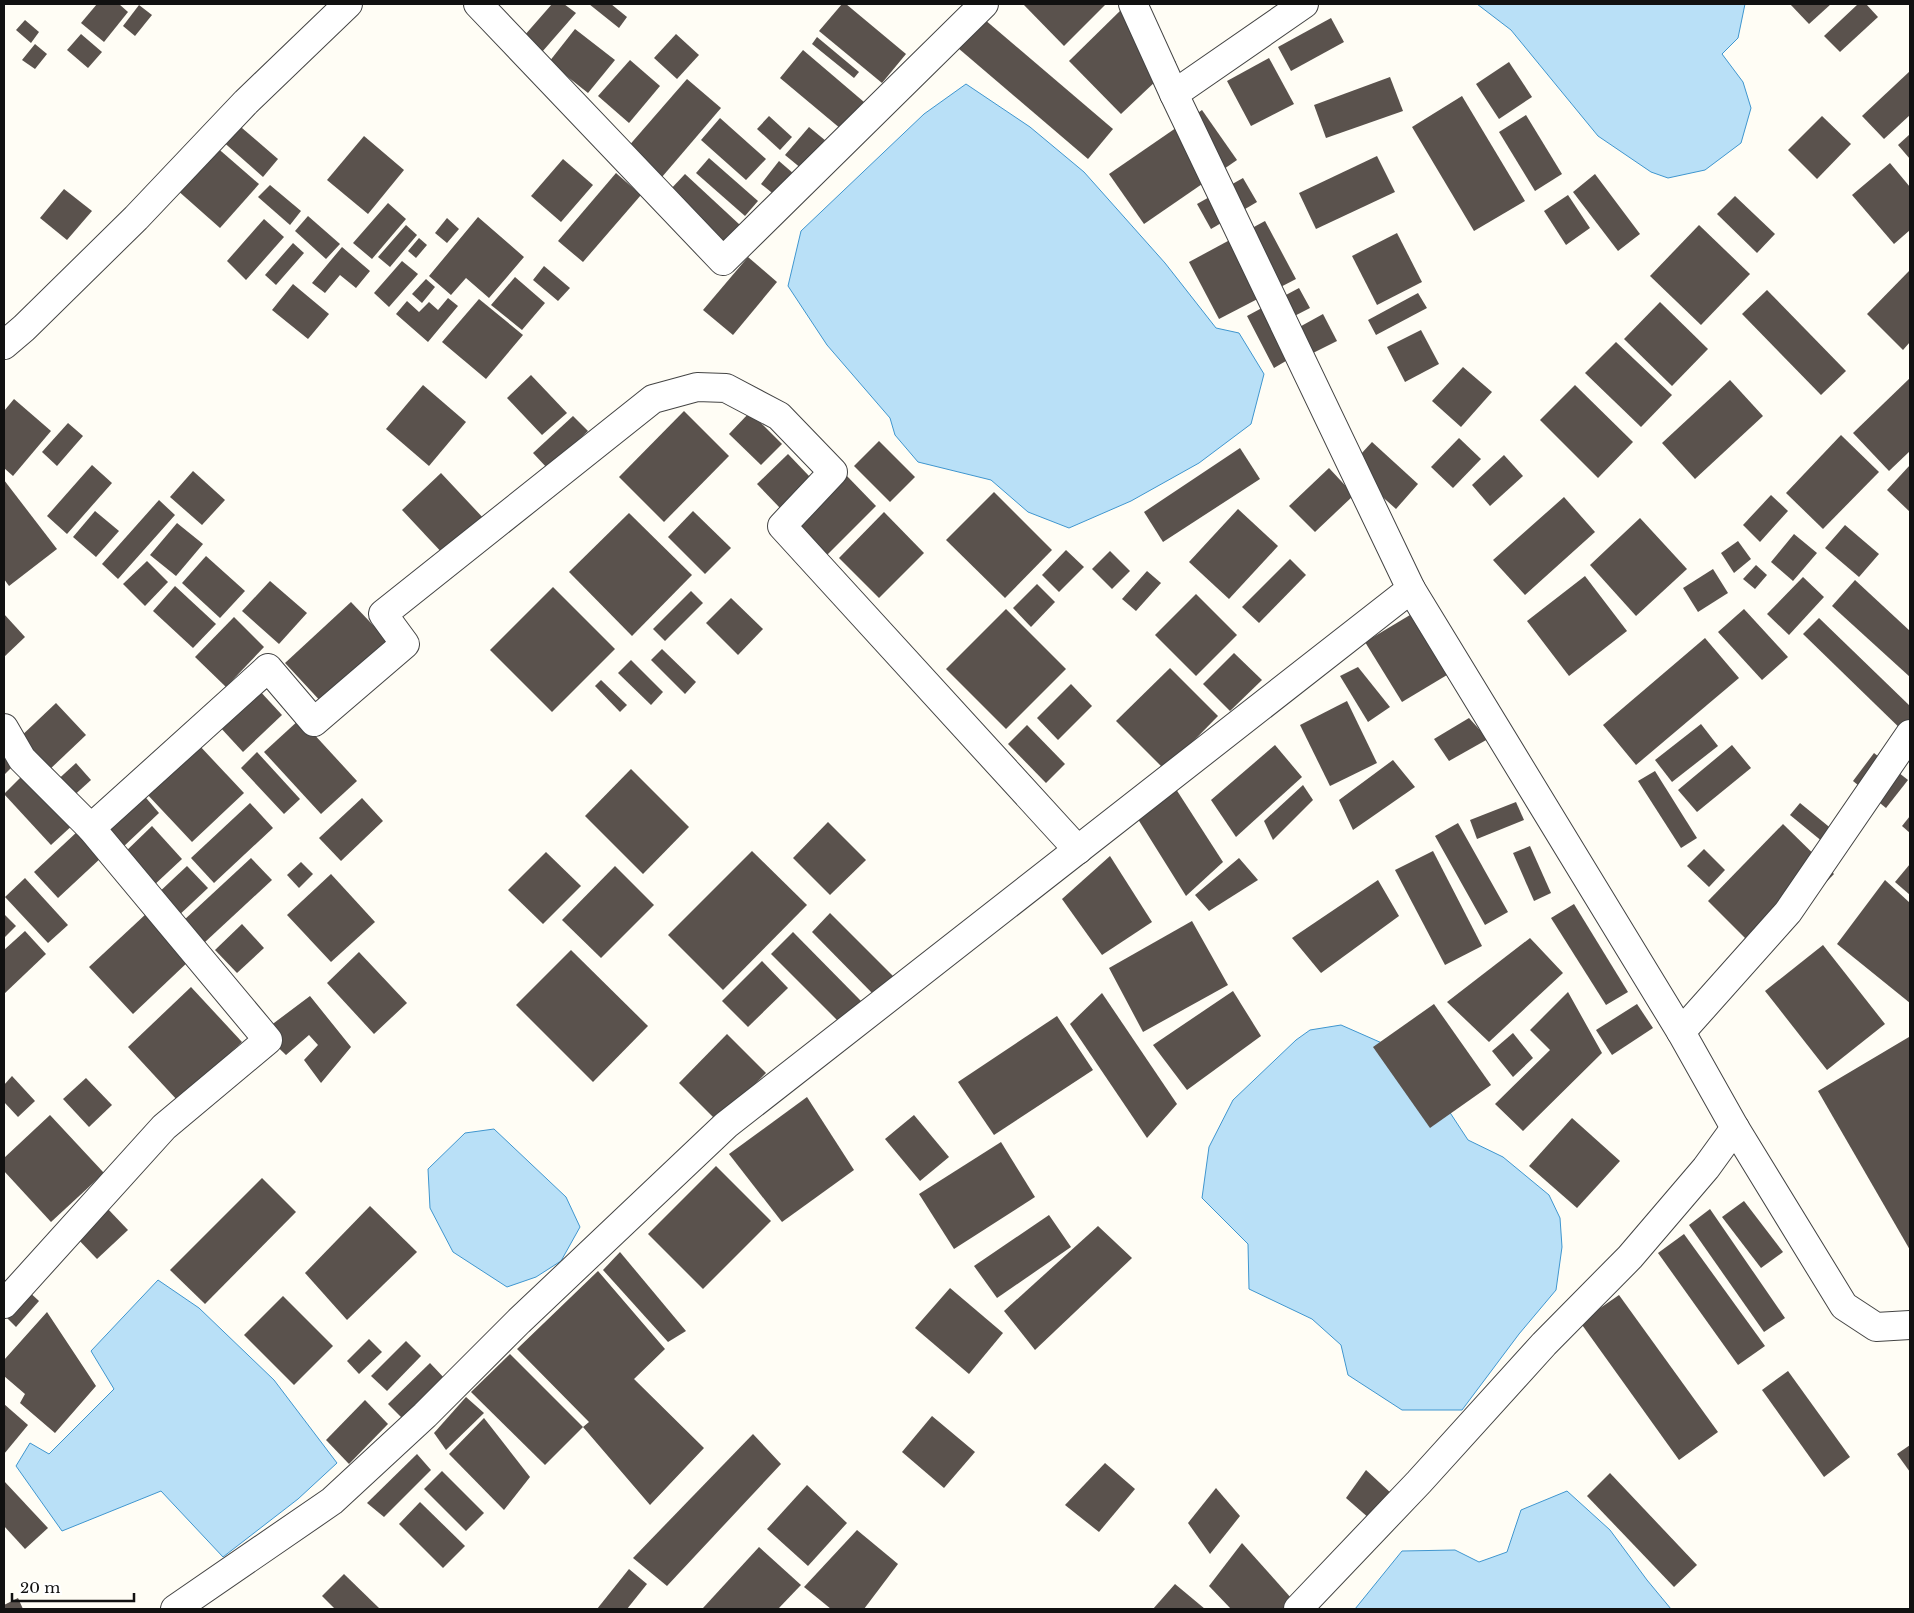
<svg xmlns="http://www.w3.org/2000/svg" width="1914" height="1613" font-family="'Libre Baskerville',serif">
	<rect width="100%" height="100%" fill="#fffdf5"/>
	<g fill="#b9e0f7" stroke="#3f96cf">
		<path d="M1477 4H1745L1738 38 1722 54 1743 82 1751 108 1741 143 1705 170 1668 178 1651 172 1598 136 1511 30Z"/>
		<path d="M966 84 1030 127 1084 172 1165 263 1216 328 1239 333 1264 374 1251 424 1199 463 1131 501 1069 528 1028 512 991 480 918 462 895 435 890 418 827 345 788 286 801 231 924 114Z"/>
		<path d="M1341 1025 1391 1047 1445 1105 1468 1140 1503 1157 1549 1195 1560 1218 1562 1247 1556 1290 1519 1334 1462 1410H1402L1348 1375 1341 1345 1312 1319 1249 1289 1248 1244 1202 1198 1209 1147 1233 1100 1296 1040 1310 1030Z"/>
		<path d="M494 1129 566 1197 580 1227 561 1261 536 1277 507 1287 453 1252 430 1208 428 1169 465 1133Z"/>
		<path d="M158 1280 199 1308 274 1380 337 1463 298 1499 223 1557 161 1491 62 1531 16 1466 30 1443 49 1454 114 1389 91 1351Z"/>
		<path d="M1567 1491 1610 1530 1647 1580 1671 1609H1355L1402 1551 1455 1550 1479 1562 1507 1552 1521 1510Z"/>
	</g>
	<g fill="#5a524d">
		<path d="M97 4H119L128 12 104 42 81 23Z"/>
		<path d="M552 4H564L576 13 542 52 524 36Z"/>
		<path d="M589 4H611L627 17 619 28Z"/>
		<path d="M842 4H846L906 54 882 83 819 31Z"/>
		<path d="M1023 4H1106L1064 46Z"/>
		<path d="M1790 4H1831L1809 24Z"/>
		<path d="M1858 4H1866L1878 17 1840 52 1824 36Z"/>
		<path d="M139 5 152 15 135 36 123 26Z"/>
		<path d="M1123 8 1176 62 1121 114 1069 61Z"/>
		<path d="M1331 18 1344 42 1291 71 1278 47Z"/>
		<path d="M984 19 1113 129 1088 159 958 48Z"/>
		<path d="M25 20 39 32 31 43 16 30Z"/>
		<path d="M575 29 615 60 588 93 549 62Z"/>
		<path d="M81 34 102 52 88 68 67 50Z"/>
		<path d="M676 34 699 55 677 79 654 58Z"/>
		<path d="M817 37 859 72 854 78 812 44Z"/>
		<path d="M35 44 47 54 35 69 22 60Z"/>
		<path d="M803 50 864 102 841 129 780 78Z"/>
		<path d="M1269 58 1294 104 1251 126 1227 81Z"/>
		<path d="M630 60 660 86 629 123 598 96Z"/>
		<path d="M1509 62 1532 97 1499 119 1476 84Z"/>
		<path d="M1910 71V115L1884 139 1862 116Z"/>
		<path d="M1390 77 1403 111 1326 138 1314 105Z"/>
		<path d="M687 79 721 108 662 177 627 148Z"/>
		<path d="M1462 96 1525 201 1474 231 1412 127Z"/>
		<path d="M1202 110 1237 160 1144 224 1109 174Z"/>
		<path d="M1526 115 1562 174 1535 191 1499 132Z"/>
		<path d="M769 116 792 137 780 150 757 129Z"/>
		<path d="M1822 116 1851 144 1817 179 1788 150Z"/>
		<path d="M720 118 766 159 746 180 701 140Z"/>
		<path d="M235 122 278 159 263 177 220 139Z"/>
		<path d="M809 127 826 141 802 169 785 155Z"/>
		<path d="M1910 134V159L1898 145Z"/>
		<path d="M364 136 404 170 368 214 327 180Z"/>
		<path d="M214 145 259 184 220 228 176 189Z"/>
		<path d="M1377 156 1395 192 1316 229 1299 193Z"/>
		<path d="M709 158 758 201 745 216 696 173Z"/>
		<path d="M563 159 593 185 561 222 531 196Z"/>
		<path d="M779 161 794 174 776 196 761 184Z"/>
		<path d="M1890 163 1910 187V230L1894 244 1852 195Z"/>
		<path d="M616 173 641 195 583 262 558 241Z"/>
		<path d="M685 174 740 225 724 242 669 191Z"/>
		<path d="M1595 174 1640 234 1618 251 1573 192Z"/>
		<path d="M1243 178 1257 202 1211 229 1197 204Z"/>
		<path d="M270 185 301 211 290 225 258 197Z"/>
		<path d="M64 189 92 211 67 240 40 218Z"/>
		<path d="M1568 195 1590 228 1566 245 1544 211Z"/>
		<path d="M1735 196 1775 234 1757 253 1717 214Z"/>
		<path d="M388 203 406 219 372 259 353 243Z"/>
		<path d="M308 216 340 244 326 259 295 231Z"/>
		<path d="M478 217 524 257 489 298 466 278 451 295 429 276Z"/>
		<path d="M447 218 459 229 447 243 435 233Z"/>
		<path d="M264 219 284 237 246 280 227 261Z"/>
		<path d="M1265 221 1296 279 1219 319 1189 262Z"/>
		<path d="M406 225 417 235 390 267 378 257Z"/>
		<path d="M1699 225 1750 274 1701 325 1650 276Z"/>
		<path d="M1397 233 1422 282 1377 305 1352 256Z"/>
		<path d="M419 238 427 245 416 258 408 251Z"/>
		<path d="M293 243 304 253 276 285 265 275Z"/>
		<path d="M342 247 370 271 356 288 340 275 325 293 312 283Z"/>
		<path d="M748 257 777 282 733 335 703 310Z"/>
		<path d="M402 261 418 274 389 307 374 293Z"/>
		<path d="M544 266 570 288 558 301 533 280Z"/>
		<path d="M1910 270V342L1903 350 1867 314Z"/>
		<path d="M515 277 545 303 522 330 491 305Z"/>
		<path d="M426 279 435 287 422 303 412 294Z"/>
		<path d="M293 284 329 314 308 339 272 310Z"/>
		<path d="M1299 288 1310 308 1275 326 1291 358 1274 368 1247 316Z"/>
		<path d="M1767 290 1846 371 1821 395 1742 314Z"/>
		<path d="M1418 293 1427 308 1376 335 1368 320Z"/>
		<path d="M448 298 458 306 428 342 396 314 407 301 419 312 429 302 438 310Z"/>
		<path d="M479 299 523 335 486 379 442 342Z"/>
		<path d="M1660 302 1708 349 1672 386 1624 339Z"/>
		<path d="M1323 314 1337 341 1307 356 1294 330Z"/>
		<path d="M1421 330 1439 364 1405 382 1387 347Z"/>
		<path d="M1616 342 1672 395 1641 427 1585 373Z"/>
		<path d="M1463 367 1492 392 1461 427 1432 401Z"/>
		<path d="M531 375 567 413 542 435 507 398Z"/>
		<path d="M1910 378V451L1889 471 1853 433Z"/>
		<path d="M1730 380 1763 416 1695 479 1662 443Z"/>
		<path d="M423 385 466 422 429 466 386 429Z"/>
		<path d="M1575 385 1633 442 1598 478 1540 420Z"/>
		<path d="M14 399 51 431 13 476 4 468V411Z"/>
		<path d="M684 411 729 456 664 522 619 477Z"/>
		<path d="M750 412 782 444 761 465 729 434Z"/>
		<path d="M573 416 588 431 548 469 533 453Z"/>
		<path d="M68 423 83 436 57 466 42 452Z"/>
		<path d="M1841 435 1879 472 1823 529 1786 493Z"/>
		<path d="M1459 438 1481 459 1453 488 1431 467Z"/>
		<path d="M879 441 915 477 890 502 854 466Z"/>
		<path d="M1372 442 1418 484 1396 509 1349 467Z"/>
		<path d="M1240 448 1260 479 1163 542 1144 512Z"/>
		<path d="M788 454 810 477 780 508 757 484Z"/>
		<path d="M1504 455 1523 476 1490 506 1472 485Z"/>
		<path d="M92 465 112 483 67 534 47 516Z"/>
		<path d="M1910 465V512L1887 490Z"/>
		<path d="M1329 468 1354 495 1315 532 1289 506Z"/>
		<path d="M193 471 225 500 202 525 170 497Z"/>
		<path d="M441 473 486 521 446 557 402 510Z"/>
		<path d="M846 475 876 506 826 556 795 526Z"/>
		<path d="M4 480 57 549 9 586 4 579Z"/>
		<path d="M994 492 1052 550 1005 598 946 540Z"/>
		<path d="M1771 495 1788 511 1760 542 1743 525Z"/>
		<path d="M1564 497 1595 532 1525 595 1493 560Z"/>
		<path d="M159 500 175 515 118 579 102 564Z"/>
		<path d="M1238 509 1278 546 1229 599 1189 562Z"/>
		<path d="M95 511 119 531 96 557 73 537Z"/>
		<path d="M693 511 731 548 705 574 668 537Z"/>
		<path d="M884 512 924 553 879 598 839 558Z"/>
		<path d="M629 513 692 575 632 636 569 572Z"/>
		<path d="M1640 518 1687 569 1636 616 1590 565Z"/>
		<path d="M177 523 203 544 176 576 150 555Z"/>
		<path d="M1845 525 1879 554 1859 577 1825 548Z"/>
		<path d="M1794 534 1817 553 1793 581 1771 562Z"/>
		<path d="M1738 541 1751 559 1734 573 1721 553Z"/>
		<path d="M1066 550 1084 567 1059 592 1042 575Z"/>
		<path d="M1110 551 1130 571 1112 589 1092 569Z"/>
		<path d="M206 556 245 591 220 618 182 583Z"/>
		<path d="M1290 559 1306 575 1259 623 1242 607Z"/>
		<path d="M147 561 168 582 145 606 123 584Z"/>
		<path d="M1756 565 1767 575 1755 589 1743 579Z"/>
		<path d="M1713 569 1728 593 1698 612 1683 588Z"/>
		<path d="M1147 571 1161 583 1136 611 1122 599Z"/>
		<path d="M1585 576 1627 631 1569 676 1527 621Z"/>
		<path d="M1803 577 1824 597 1789 635 1767 614Z"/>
		<path d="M1855 580 1910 631V677L1832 606Z"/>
		<path d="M270 581 307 613 279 644 242 611Z"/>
		<path d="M1037 584 1055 602 1031 627 1013 608Z"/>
		<path d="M175 586 216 624 193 648 153 611Z"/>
		<path d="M553 587 615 649 552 712 490 650Z"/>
		<path d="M691 591 703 603 665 641 653 629Z"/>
		<path d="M1196 594 1237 635 1196 676 1155 635Z"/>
		<path d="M731 598 763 629 738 655 706 623Z"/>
		<path d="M351 602 390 643 324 705 285 663Z"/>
		<path d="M1006 609 1066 669 1006 729 946 669Z"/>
		<path d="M1744 609 1788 657 1762 680 1718 632Z"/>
		<path d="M4 614 25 637 4 657Z"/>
		<path d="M1410 615 1447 675 1402 702 1365 642Z"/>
		<path d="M234 617 264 647 226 687 195 657Z"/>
		<path d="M1819 618 1910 706V738L1803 634Z"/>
		<path d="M1705 638 1739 678 1636 765 1603 725Z"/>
		<path d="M662 649 696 682 685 694 651 660Z"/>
		<path d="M1234 653 1262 680 1230 711 1203 684Z"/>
		<path d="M631 660 663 692 651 705 618 673Z"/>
		<path d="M1358 667 1390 707 1368 722 1340 676Z"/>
		<path d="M1170 668 1218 716 1165 770 1116 721Z"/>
		<path d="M601 680 627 705 620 712 595 686Z"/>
		<path d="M1071 684 1092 706 1058 740 1037 718Z"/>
		<path d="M258 689 282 715 243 752 219 726Z"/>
		<path d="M1347 701 1377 763 1330 786 1300 725Z"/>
		<path d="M56 703 86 735 47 772 17 740Z"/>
		<path d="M1469 718 1488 739 1449 761 1434 739Z"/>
		<path d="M300 719 357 781 321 814 264 752Z"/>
		<path d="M1701 724 1718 746 1672 782 1655 760Z"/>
		<path d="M1027 725 1065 764 1046 783 1008 744Z"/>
		<path d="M198 744 244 793 192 842 146 793Z"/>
		<path d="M1275 745 1302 777 1236 837 1211 800Z"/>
		<path d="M1732 745 1751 768 1697 812 1678 790Z"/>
		<path d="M257 752 300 799 284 814 241 768Z"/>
		<path d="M1874 753 1908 780 1886 808 1853 781Z"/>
		<path d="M4 758 12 767 4 775Z"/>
		<path d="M1393 760 1415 787 1353 830 1339 800Z"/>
		<path d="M76 763 91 780 69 800 53 784Z"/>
		<path d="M631 769 689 827 643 874 585 816Z"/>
		<path d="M27 771 75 823 51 845 4 794Z"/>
		<path d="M1655 771 1697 838 1681 848 1638 781Z"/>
		<path d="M1303 785 1313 800 1273 840 1264 821Z"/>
		<path d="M1174 786 1223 862 1186 896 1136 816Z"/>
		<path d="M141 792 159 813 122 848 103 828Z"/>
		<path d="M362 798 383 821 341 861 319 838Z"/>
		<path d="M1516 802 1524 820 1477 839 1470 820Z"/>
		<path d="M250 803 273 828 214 883 191 858Z"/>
		<path d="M1800 803 1850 844 1840 856 1790 815Z"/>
		<path d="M1910 816V833L1902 826Z"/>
		<path d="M828 822 866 860 830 895 793 858Z"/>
		<path d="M1458 823 1508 912 1485 925 1435 836Z"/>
		<path d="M1783 824 1834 874 1759 952 1708 901Z"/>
		<path d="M152 826 182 859 152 887 122 855Z"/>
		<path d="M78 831 102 857 58 898 34 872Z"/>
		<path d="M1530 846 1551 893 1534 901 1513 853Z"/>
		<path d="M1704 849 1725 870 1709 887 1687 866Z"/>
		<path d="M752 851 807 905 723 990 668 935Z"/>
		<path d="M1433 851 1482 946 1445 965 1395 870Z"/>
		<path d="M546 852 581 886 543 924 508 890Z"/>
		<path d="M1110 856 1152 922 1102 955 1062 899Z"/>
		<path d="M251 858 272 880 204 943 183 921Z"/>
		<path d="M1239 858 1258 880 1209 911 1195 895Z"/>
		<path d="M301 862 313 874 299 888 287 875Z"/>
		<path d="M1910 864V895L1895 882Z"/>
		<path d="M187 866 208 888 176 918 155 896Z"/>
		<path d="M615 866 654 905 601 958 562 920Z"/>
		<path d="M331 874 375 922 331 962 287 915Z"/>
		<path d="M25 878 68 925 48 943 5 897Z"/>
		<path d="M1378 880 1399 916 1321 973 1292 938Z"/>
		<path d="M1885 880 1910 903V1003L1837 944Z"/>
		<path d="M1574 904 1628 992 1606 1005 1551 918Z"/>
		<path d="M147 913 190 960 133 1014 89 967Z"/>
		<path d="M830 913 895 978 876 997 812 932Z"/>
		<path d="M4 914 16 926 4 938Z"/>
		<path d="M1192 921 1228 985 1143 1032 1109 968Z"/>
		<path d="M242 924 264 948 237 973 215 950Z"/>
		<path d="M25 931 46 954 4 994V950Z"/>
		<path d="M793 932 861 1001 839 1022 771 954Z"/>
		<path d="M1530 938 1563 973 1489 1042 1447 1002Z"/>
		<path d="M1823 945 1885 1024 1827 1070 1765 991Z"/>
		<path d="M571 950 648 1026 593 1082 516 1005Z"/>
		<path d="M359 952 407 1003 374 1034 327 983Z"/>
		<path d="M762 961 788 988 748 1027 722 1001Z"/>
		<path d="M191 987 242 1042 178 1101 128 1047Z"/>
		<path d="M1233 991 1261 1036 1187 1090 1153 1045Z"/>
		<path d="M1568 992 1602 1053 1523 1131 1495 1104 1550 1050 1530 1030Z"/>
		<path d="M1102 993 1177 1104 1147 1138 1070 1024Z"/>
		<path d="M310 996 351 1047 321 1083 304 1060 318 1045 309 1035 286 1055 262 1032Z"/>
		<path d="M1434 1004 1491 1085 1430 1128 1373 1047Z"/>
		<path d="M1637 1004 1653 1028 1612 1055 1596 1030Z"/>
		<path d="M1057 1016 1093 1070 994 1135 958 1082Z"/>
		<path d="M1513 1033 1533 1058 1513 1077 1492 1051Z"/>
		<path d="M727 1034 766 1073 718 1122 679 1083Z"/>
		<path d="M1909 1037 1910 1039V1250L1818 1091Z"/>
		<path d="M12 1076 35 1101 18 1117 4 1102V1085Z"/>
		<path d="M86 1078 112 1105 89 1127 63 1099Z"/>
		<path d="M807 1097 854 1170 782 1222 729 1154Z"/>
		<path d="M50 1115 104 1173 51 1222 4 1171V1158Z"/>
		<path d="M914 1115 949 1157 920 1181 885 1139Z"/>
		<path d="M1572 1118 1620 1161 1577 1208 1529 1166Z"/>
		<path d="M1001 1142 1035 1197 954 1249 919 1194Z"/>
		<path d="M716 1166 771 1221 703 1289 648 1234Z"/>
		<path d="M262 1178 296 1212 205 1304 170 1270Z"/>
		<path d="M1744 1201 1783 1252 1761 1268 1722 1217Z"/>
		<path d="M370 1206 417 1252 347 1320 305 1273Z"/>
		<path d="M106 1207 128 1230 97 1259 75 1236Z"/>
		<path d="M1710 1209 1785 1318 1764 1332 1689 1225Z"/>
		<path d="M1049 1215 1071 1247 997 1298 974 1266Z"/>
		<path d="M1098 1226 1132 1258 1035 1350 1004 1311Z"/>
		<path d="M1684 1234 1765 1346 1738 1365 1658 1253Z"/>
		<path d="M620 1252 686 1331 668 1342 603 1270Z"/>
		<path d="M598 1271 665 1349 634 1379 704 1448 650 1505 583 1427 589 1422 517 1349Z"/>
		<path d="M950 1288 1003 1333 969 1374 915 1328Z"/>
		<path d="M26 1289 39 1301 16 1327 4 1315Z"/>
		<path d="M1619 1295 1718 1432 1679 1460 1580 1322Z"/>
		<path d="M283 1296 333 1346 294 1385 244 1335Z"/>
		<path d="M47 1312 96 1386 55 1433 20 1403 25 1394 4 1376V1360Z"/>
		<path d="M369 1339 382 1352 359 1374 347 1361Z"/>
		<path d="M406 1341 421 1356 387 1391 371 1376Z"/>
		<path d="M510 1354 583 1427 545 1465 471 1392Z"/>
		<path d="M430 1363 447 1381 406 1422 388 1404Z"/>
		<path d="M1788 1371 1850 1457 1824 1477 1762 1390Z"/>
		<path d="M466 1397 484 1413 446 1450 434 1433Z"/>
		<path d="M365 1400 388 1424 349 1464 326 1440Z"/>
		<path d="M4 1404 28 1425 4 1454Z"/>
		<path d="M932 1416 975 1452 944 1488 902 1452Z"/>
		<path d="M484 1418 530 1477 504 1510 449 1454Z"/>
		<path d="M753 1434 781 1464 667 1586 633 1558Z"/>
		<path d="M1910 1445V1472L1897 1454Z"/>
		<path d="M417 1454 431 1470 384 1517 367 1503Z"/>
		<path d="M1105 1463 1135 1489 1099 1532 1065 1505Z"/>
		<path d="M1366 1470 1393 1495 1370 1519 1346 1498Z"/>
		<path d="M442 1471 484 1513 466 1531 424 1489Z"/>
		<path d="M1610 1473 1697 1565 1674 1587 1587 1496Z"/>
		<path d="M4 1481 48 1528 25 1549 4 1526Z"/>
		<path d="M807 1485 847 1523 808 1566 767 1529Z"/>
		<path d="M1216 1488 1240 1516 1210 1554 1188 1523Z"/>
		<path d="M420 1502 465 1546 443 1568 399 1524Z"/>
		<path d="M857 1530 898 1564 864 1609H831L804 1587Z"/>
		<path d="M1242 1543 1292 1599 1283 1609H1231L1209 1586Z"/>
		<path d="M759 1547 801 1585 778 1609H704L703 1608Z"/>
		<path d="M629 1569 647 1584 627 1609H597Z"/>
		<path d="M344 1574 380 1609H335L322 1596Z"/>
		<path d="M1175 1584 1205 1609H1153Z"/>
		<path d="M18 1598 23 1609H4V1605Z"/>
	</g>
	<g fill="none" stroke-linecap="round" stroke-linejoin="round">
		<g stroke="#444" stroke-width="30">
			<g id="minor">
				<path d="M478 4 723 261 984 4"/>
				<path d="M1133 4 1174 94"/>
				<path d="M4 345 24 328 136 218 246 102 348 4"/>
				<path d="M1411 589 1681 1032 1735 1128 1844 1306 1876 1327 1910 1325"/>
				<path d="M4 728 22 759 91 828"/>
				<path d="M1681 1032 1788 912 1910 734"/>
				<path d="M4 1304 164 1127 268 1040 91 828 268 668 314 722 405 644 383 614 653 399 697 387 726 388 779 416 833 472 782 526 1078 850"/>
				<path d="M175 1609 332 1501 425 1415 519 1321 726 1125 1411 589 1174 94 1304 4"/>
				<path d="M1298 1609 1419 1482 1544 1344 1630 1257 1706 1168 1735 1128"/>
			</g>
		</g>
		<use href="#minor" stroke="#fff" stroke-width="28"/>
	</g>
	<rect width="1914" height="1613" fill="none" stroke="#111111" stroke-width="10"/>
	<path d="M12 1593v8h122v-8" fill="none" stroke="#111111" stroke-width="2.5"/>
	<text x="20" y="1593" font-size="15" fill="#111111" stroke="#ffffff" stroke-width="4" paint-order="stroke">20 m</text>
</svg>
